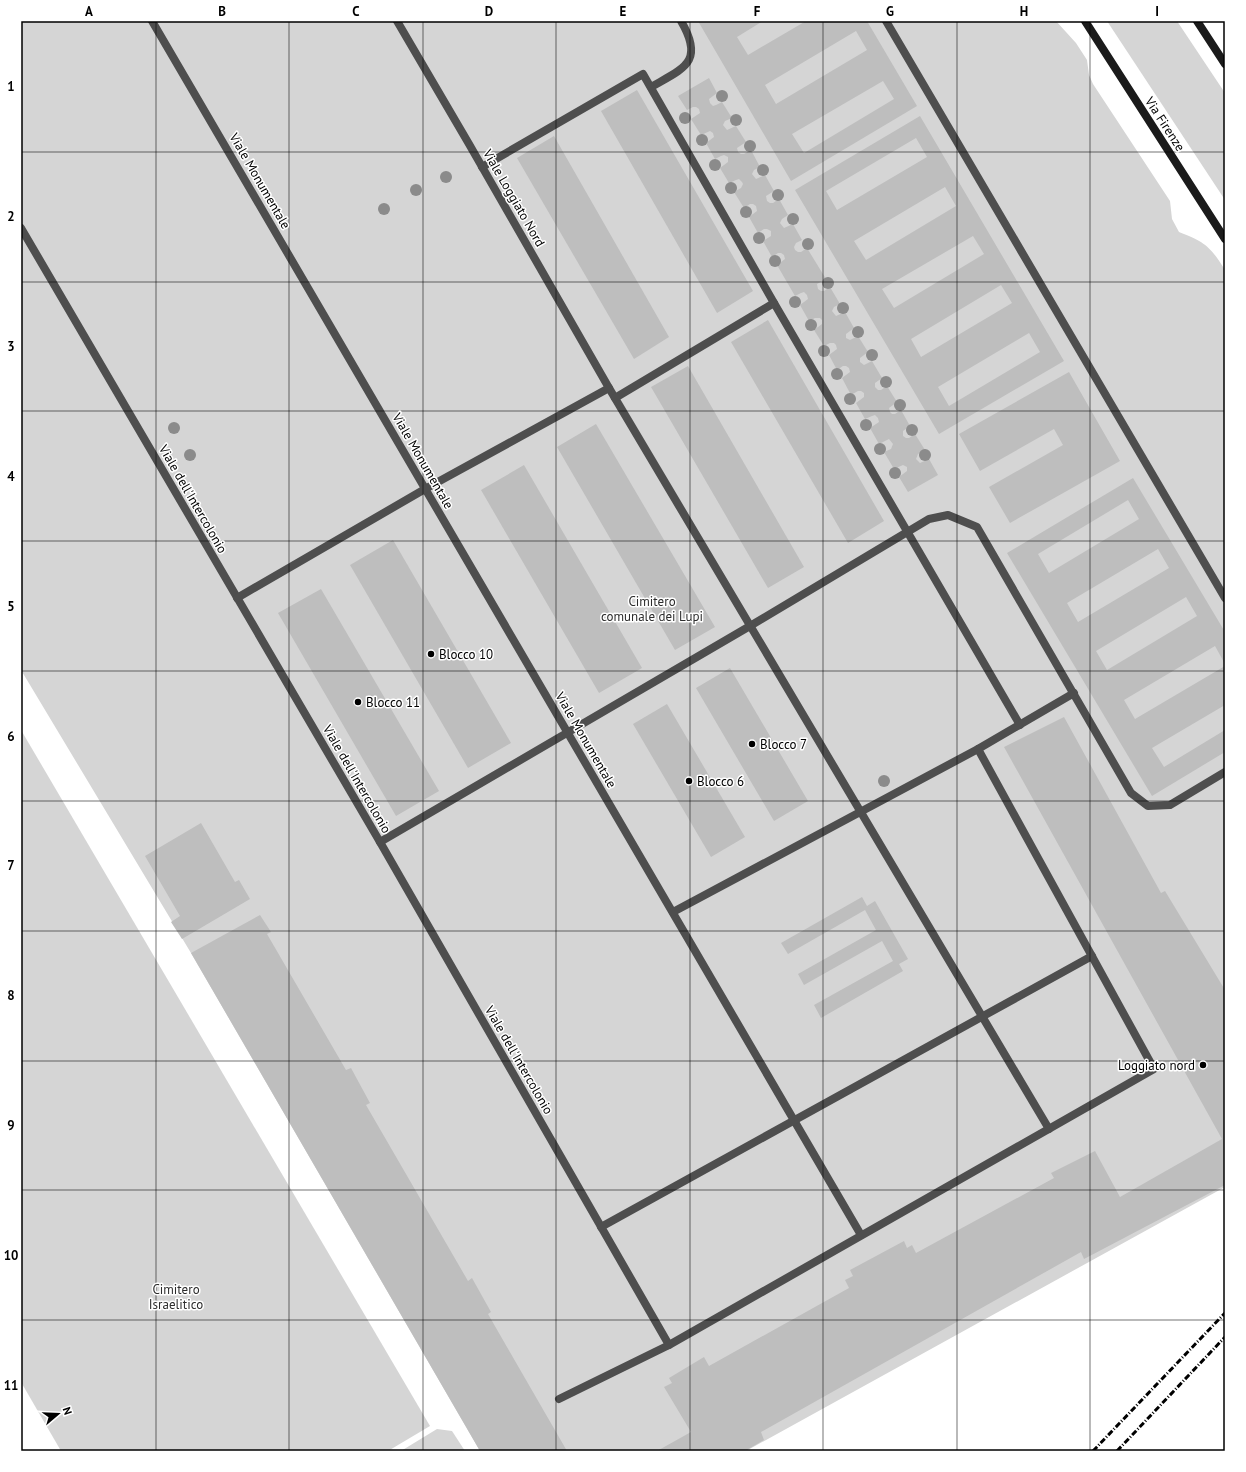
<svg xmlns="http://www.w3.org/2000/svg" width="1246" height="1472" font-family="'PT Sans',sans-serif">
	<rect width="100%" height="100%" fill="#fff"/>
	<g fill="#d5d5d5">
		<path d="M21 21H1056L1076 43 1087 60 1089 75 1093 84 1170 201 1172 219 1179 232C1205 242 1210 246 1225 270V1187L746 1451H480L191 953 21 670Z"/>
		<path d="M1107 21H1177L1225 93V200Z"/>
		<path d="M21 730 430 1426 388 1451H61L21 1382Z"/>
		<path d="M437 1429 452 1431 465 1451H401Z"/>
	</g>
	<g fill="#bebebe" fill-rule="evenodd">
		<path d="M698 21H763L737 37 748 55 806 21H867L917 106 791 181ZM856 31 867 50 776 104 765 85ZM883 81 894 99 804 153 792 134Z"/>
		<path d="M709 78 717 93 709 99 710 103 713 106 716 105 722 102 732 118 725 121 723 125 727 130 736 126 746 142 737 148 738 152 741 154H744L751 150 760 167 754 170 752 174 756 179 765 175 774 191 766 196 767 201 770 203H773L779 199 788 215 782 219 780 223 784 228 793 224 802 240 796 243 794 247 795 250 798 252H801L807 248 826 279 817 284 818 289 821 291H824L830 287 840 304 834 307 832 311 836 316 845 312 854 328 846 334V338L850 340 858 336 868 352 860 358V362L864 365 872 361 882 378 875 383V387L878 390H881L887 386 897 402 889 408 890 412 892 414H895L901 410 910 426 903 431V436L906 438H909L915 434 925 450 918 454 916 459 920 463 929 459 938 475 908 492 899 477 907 471V467L903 465 894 469 884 452 891 449 893 444 889 439 879 444 870 428 879 422 878 418 875 415 872 416 865 419 856 403 864 397V393L861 391H858L851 395 842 378 850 372 849 368 846 366H843L837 370 829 355 837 349 836 345 834 343H830L824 346 814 330 822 324V320L820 318H815L809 321 800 305 808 299 807 295 804 292 801 293 795 296 777 265 785 259 784 255 781 253H778L772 257 763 241 771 236V231L767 229H764L758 233 749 217 757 211 756 206 753 204H750L744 208 734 192 741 188 743 184 742 182 739 179 736 180 729 183 720 168 728 162V157L724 155 721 156 715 159 706 143 714 137 713 133 710 131 701 135 691 119 700 113 699 109 696 107H693L687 110 678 96Z"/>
		<path d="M637 90 753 291 717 313 601 111Z"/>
		<path d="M920 116 1064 361 939 434 795 190ZM916 138 927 157 837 210 826 191ZM945 187 956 206 866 260 854 241ZM973 236 984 254 894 308 882 289ZM1001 285 1012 303 921 357 911 339ZM1029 333 1040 352 949 406 938 387Z"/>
		<path d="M554 136 669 337 634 359 517 158Z"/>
		<path d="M768 320 884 521 848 543 731 342Z"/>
		<path d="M688 366 804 567 768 588 651 387Z"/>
		<path d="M1069 372 1120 461 1010 523 989 487 1063 445 1054 429 980 471 959 434Z"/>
		<path d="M596 424 715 627 675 650 557 447Z"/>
		<path d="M524 465 642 668 599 693 481 490Z"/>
		<path d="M1133 478 1225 632V664L1215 646 1124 700 1135 719 1225 666V705L1152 748 1164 767 1225 730V752L1152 796 1007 553ZM1128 500 1139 519 1049 573 1038 554ZM1158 549 1169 568 1078 622 1067 603ZM1186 597 1197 616 1107 670 1096 651Z"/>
		<path d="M393 540 511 743 468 768 350 565Z"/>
		<path d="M321 589 439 791 396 816 278 613Z"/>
		<path d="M730 668 808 801 774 821 696 688Z"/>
		<path d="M667 704 745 837 711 857 633 724Z"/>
		<path d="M1064 717 1161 893 1165 891 1225 990V1185L1084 1259 1081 1252 761 1432 764 1440 745 1451H657L691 1432 664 1387 672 1383 669 1378 704 1357 709 1366 849 1288 845 1280 853 1276 850 1270 904 1241 907 1248 912 1245 916 1253 1054 1178 1051 1173 1095 1151 1120 1197 1222 1139 1004 747Z"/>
		<path d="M201 823 235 882 239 880 250 899 182 939 171 922 180 916 145 856Z"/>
		<path d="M862 897 867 906 875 901 908 959 899 964 903 971 821 1018 814 1005 893 961 882 941 804 985 798 974 876 930 865 910 788 954 781 943Z"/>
		<path d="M260 915 271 932 267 934 346 1070 351 1068 370 1103 366 1105 468 1281 472 1278 491 1312 488 1314 567 1451H480L191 953Z"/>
	</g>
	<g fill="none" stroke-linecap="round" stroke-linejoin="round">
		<g stroke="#4e4e4e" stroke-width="8">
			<path d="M152 21 861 1235"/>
			<path d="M397 21 469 144 609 388 1049 1129"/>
			<path d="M886 21 1225 598"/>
			<path d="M651 87C684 68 705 62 681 21"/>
			<path d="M482 167 643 74 774 303 1020 725"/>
			<path d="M21 228 380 842 669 1345"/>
			<path d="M615 398 774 303"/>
			<path d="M237 598 425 489 609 388"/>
			<path d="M978 749 1074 693"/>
			<path d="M380 842 750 626 929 519 948 515 977 527 1131 793 1148 806 1170 805 1225 772"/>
			<path d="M601 1227 1092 956"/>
			<path d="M559 1399 669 1345 1154 1069 978 749 673 912"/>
		</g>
		<g stroke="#1b1b1b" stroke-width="8">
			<path d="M1085 21 1225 239"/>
			<path d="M1197 21 1225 64"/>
		</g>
		<g stroke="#000" stroke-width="3" stroke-dasharray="6 2 1 2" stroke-linecap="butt">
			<path d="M1093 1451 1225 1313"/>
			<path d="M1117 1451 1225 1337"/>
		</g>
	</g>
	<g fill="#8b8b8b">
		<circle cx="722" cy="96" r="6"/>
		<circle cx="685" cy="118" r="6"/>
		<circle cx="736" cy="120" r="6"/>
		<circle cx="702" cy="140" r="6"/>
		<circle cx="750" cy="146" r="6"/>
		<circle cx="715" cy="165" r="6"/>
		<circle cx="763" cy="170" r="6"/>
		<circle cx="446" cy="177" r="6"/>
		<circle cx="731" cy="188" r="6"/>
		<circle cx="416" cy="190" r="6"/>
		<circle cx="778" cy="195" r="6"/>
		<circle cx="384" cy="209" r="6"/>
		<circle cx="746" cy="212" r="6"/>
		<circle cx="793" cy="219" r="6"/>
		<circle cx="759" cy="238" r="6"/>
		<circle cx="808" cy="244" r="6"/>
		<circle cx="775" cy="261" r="6"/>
		<circle cx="828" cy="283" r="6"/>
		<circle cx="795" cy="302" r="6"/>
		<circle cx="843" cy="308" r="6"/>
		<circle cx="811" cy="325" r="6"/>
		<circle cx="858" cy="332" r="6"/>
		<circle cx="824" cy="351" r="6"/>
		<circle cx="872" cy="355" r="6"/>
		<circle cx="837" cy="374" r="6"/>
		<circle cx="886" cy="382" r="6"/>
		<circle cx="850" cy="399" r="6"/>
		<circle cx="900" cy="405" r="6"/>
		<circle cx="866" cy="425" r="6"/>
		<circle cx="174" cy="428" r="6"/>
		<circle cx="912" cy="430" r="6"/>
		<circle cx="880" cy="449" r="6"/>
		<circle cx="190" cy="455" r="6"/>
		<circle cx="925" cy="455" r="6"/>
		<circle cx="895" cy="473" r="6"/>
		<circle cx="884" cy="781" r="6"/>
	</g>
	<path fill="none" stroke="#000" stroke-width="1" stroke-opacity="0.55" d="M156 21V1451M289 21V1451M423 21V1451M556 21V1451M690 21V1451M823 21V1451M957 21V1451M1090 21V1451M21 152H1225M21 282H1225M21 411H1225M21 541H1225M21 671H1225M21 801H1225M21 931H1225M21 1061H1225M21 1190H1225M21 1320H1225"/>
	<g fill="#000" stroke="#fff" stroke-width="1.5">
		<circle cx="431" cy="654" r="4"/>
		<circle cx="358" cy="702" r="4"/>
		<circle cx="752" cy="744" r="4"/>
		<circle cx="689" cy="781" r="4"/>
		<circle cx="1203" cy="1065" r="4"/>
	</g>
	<g text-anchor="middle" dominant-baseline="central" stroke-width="3" stroke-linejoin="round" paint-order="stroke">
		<g font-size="13" fill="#000" stroke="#fff">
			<text transform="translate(1165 124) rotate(57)">Via Firenze</text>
			<text transform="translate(260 181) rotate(60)">Viale Monumentale</text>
			<text transform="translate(514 198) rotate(60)">Viale Loggiato Nord</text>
			<text transform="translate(423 461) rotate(60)">Viale Monumentale</text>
			<text transform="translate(193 499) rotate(60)">Viale dell'Intercolonio</text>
			<text transform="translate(586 740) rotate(60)">Viale Monumentale</text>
			<text transform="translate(357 779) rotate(60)">Viale dell'Intercolonio</text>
			<text transform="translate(519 1060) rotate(60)">Viale dell'Intercolonio</text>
		</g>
		<g font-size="13" fill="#2c2c2c" stroke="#fff">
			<text x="652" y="601">Cimitero<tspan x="652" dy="15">comunale dei Lupi</tspan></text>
			<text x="176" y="1289">Cimitero<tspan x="176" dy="15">Israelitico</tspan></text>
		</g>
		<g font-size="13" fill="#000" stroke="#fff" text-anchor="start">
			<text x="439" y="654">Blocco 10</text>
			<text x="366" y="702">Blocco 11</text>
			<text x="760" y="744">Blocco 7</text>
			<text x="697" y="781">Blocco 6</text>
			<text x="1195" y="1065" text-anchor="end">Loggiato nord</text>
		</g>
	</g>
	<rect width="1246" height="1472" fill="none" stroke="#ffffff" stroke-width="44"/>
	<g transform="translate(58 1414) rotate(71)" stroke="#ffffff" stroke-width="3" paint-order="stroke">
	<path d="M0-3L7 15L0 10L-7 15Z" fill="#000000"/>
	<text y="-6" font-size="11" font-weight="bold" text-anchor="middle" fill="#000000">N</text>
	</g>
	<rect x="22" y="22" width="1202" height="1428" fill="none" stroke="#000" stroke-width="1.5"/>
	<g font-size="13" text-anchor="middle" font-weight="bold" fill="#000">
		<text x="89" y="16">A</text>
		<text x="222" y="16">B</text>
		<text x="356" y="16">C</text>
		<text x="489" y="16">D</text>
		<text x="623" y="16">E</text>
		<text x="757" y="16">F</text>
		<text x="890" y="16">G</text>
		<text x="1024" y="16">H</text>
		<text x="1157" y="16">I</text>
		<text x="11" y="91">1</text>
		<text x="11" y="221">2</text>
		<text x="11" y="351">3</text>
		<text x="11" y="481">4</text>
		<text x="11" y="611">5</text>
		<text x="11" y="741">6</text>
		<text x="11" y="870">7</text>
		<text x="11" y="1000">8</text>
		<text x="11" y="1130">9</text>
		<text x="11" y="1260">10</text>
		<text x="11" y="1390">11</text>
	</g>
</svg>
